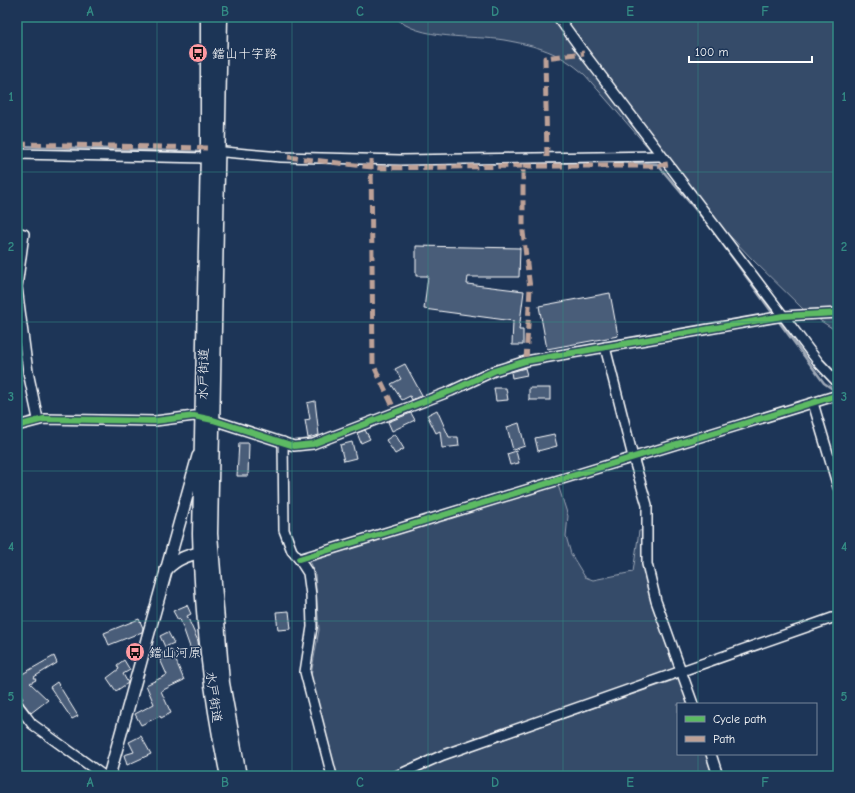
<svg xmlns="http://www.w3.org/2000/svg" width="855" height="793" font-family="'Comic Neue','Klee One',sans-serif">
	<rect width="100%" height="100%" fill="#1d3557"/>
	<filter id="ink" filterUnits="userSpaceOnUse"><feTurbulence type="fractalNoise" baseFrequency=".025" numOctaves="2"/><feDisplacementMap in="SourceGraphic" scale="8" xChannelSelector="R" yChannelSelector="G"/><feConvolveMatrix kernelMatrix="1 2 1 2 8 2 1 2 1" color-interpolation-filters="sRGB"/></filter>
	<g filter="url(#ink)">
		<g fill="#364b69" stroke="#9aa5b4">
			<path d="M395 17H838V332L804 310 752 259 671 174 585 75C560 52 537 46 504 40 474 35 418 41 395 17Z"/>
			<path d="M558 485 568 516 566 536 571 554 585 577 593 580 633 572 639 531 645 530V562L652 604 660 620 677 669 415 761 387 776H337L311 675 319 630 315 574 309 561Z"/>
			<path d="M680 678 689 704H678V754H706L713 776H421L418 769Z"/>
		</g>
		<g fill="none" stroke-linecap="round" stroke-linejoin="round">
			<g stroke="#a0aab8" stroke-width="2.5">
				<path d="M17 146 204 152"/>
				<path d="M413 164 607 162 657 164 711 228 774 315"/>
				<path d="M777 319 824 383 837 392"/>
			</g>
		</g>
		<g fill="#4a5d79" stroke="#fff">
			<path d="M416 246 520 248 519 277H468L467 284 524 291 519 330H523V345H512L513 321 424 309 428 276H416Z"/>
			<path d="M610 293 618 336 547 349 539 306Z"/>
			<path d="M405 364 422 395 412 400 410 396 402 400 391 384 401 379 395 369Z"/>
			<path d="M525 368 527 375 512 378 511 372Z"/>
			<path d="M494 388H506L508 400 496 401Z"/>
			<rect x="529" y="388" width="21" height="12"/>
			<path d="M315 401 319 435 308 438 305 420 310 419 307 403Z"/>
			<path d="M437 410 449 437H458L459 446 442 448 440 431 436 433 427 415Z"/>
			<path d="M411 413 415 420 392 431 388 422Z"/>
			<path d="M519 423 525 446 513 450 507 427Z"/>
			<path d="M365 430 370 439 361 443 357 433Z"/>
			<path d="M395 434 404 449 395 454 386 440Z"/>
			<path d="M554 434 557 446 538 451 535 438Z"/>
			<path d="M352 442 356 458 344 461 340 445Z"/>
			<path d="M239 443H249L248 476H237Z"/>
			<path d="M516 451 519 463 510 465 507 454Z"/>
			<path d="M187 605 191 614 187 616 198 641 199 649 192 653 180 619 178 620 173 611Z"/>
			<path d="M289 611 291 629 278 630 276 612Z"/>
			<path d="M139 619 143 628 142 632 109 645 104 633Z"/>
			<path d="M168 632 174 643 165 647 160 636Z"/>
			<path d="M171 649 184 680 161 691 171 713 161 718 160 716 141 725 135 714 154 704 146 685 167 675 158 655Z"/>
			<path d="M54 656 57 663 34 677 36 680 30 683 48 700 31 713 21 700 23 699 17 689V677Z"/>
			<path d="M124 660 130 670 123 674 128 683 116 691 107 678 119 669 117 665Z"/>
			<path d="M57 682 78 716 72 719 50 687Z"/>
			<path d="M141 736 151 754 127 765 124 755 134 752 129 742Z"/>
		</g>
		<g fill="none" stroke-linecap="round" stroke-linejoin="round">
			<g stroke="#fff" stroke-width="12">
				<g id="minor">
					<path d="M558 17 581 49 819 363 838 383"/>
					<path d="M213 151 281 157 401 160 661 156"/>
					<path d="M17 154 207 158"/>
					<path d="M17 232 24 234 17 287"/>
					<path d="M17 287 28 372 38 419"/>
					<path d="M605 347 633 457 647 505V564L656 601 693 704"/>
					<path d="M813 403 838 487"/>
					<path d="M17 426 44 419 155 421 194 416 213 420 294 446 313 444 451 391 494 371 526 361 783 316 838 313"/>
					<path d="M283 442 284 530 292 551 299 559 308 573 311 595 312 627 305 672 332 776"/>
					<path d="M299 559 838 395"/>
					<path d="M17 704 32 724 104 776"/>
					<path d="M711 754 718 776"/>
					<path d="M396 776 443 755 838 616"/>
				</g>
			</g>
			<g stroke="#fff" stroke-width="14">
				<g id="tertiary">
					<path d="M166 570C177 558 192 553 208 552"/>
					<path d="M109 776 198 456"/>
				</g>
			</g>
			<g stroke="#fff" stroke-width="17">
				<g id="trunk">
					<path d="M208 17V151L200 534C202 616 211 697 228 776"/>
					<path d="M220 17 210 534 222 683 239 776"/>
				</g>
			</g>
			<use href="#minor" stroke="#1d3557" stroke-width="9"/>
			<use href="#tertiary" stroke="#1d3557" stroke-width="11"/>
			<use href="#trunk" stroke="#1d3557" stroke-width="14"/>
			<g stroke="#bda197" stroke-width="5" stroke-dasharray="10 5" stroke-linecap="butt">
				<path d="M17 144 208 148"/>
				<path d="M288 157 380 168 523 166V232L530 288 526 361"/>
				<path d="M547 157 545 58 584 53"/>
				<path d="M371 159 373 364 396 413"/>
				<path d="M523 166H655L668 164"/>
			</g>
			<g stroke="#1d3557" stroke-width="8">
				<g id="cycleway">
					<path d="M17 426 44 419 155 421 194 416 213 420 294 446 313 444 451 391 494 371 526 361 783 316 838 313"/>
					<path d="M299 559 838 395"/>
				</g>
			</g>
			<use href="#cycleway" stroke="#5cba63" stroke-width="6"/>
		</g>
	</g>
	<path fill="none" stroke="#338b84" stroke-width="1" stroke-opacity="0.55" d="M157 17V776M292 17V776M428 17V776M563 17V776M698 17V704M17 172H838M17 322H838M17 471H838M17 621H838M698 754V776"/>
	<defs>
		<g id="bus-disc" transform="scale(1)"><circle r="9.5" fill="#ff9aa2" stroke="#1d3557"/><path d="M-5-6H5V4H4V6H2V4H-2V6H-4V4H-5ZM-3.5-4V0h7V-4ZM-3.5 1.2v1.5H-2V1.2ZM2 1.2v1.5H3.5V1.2Z" fill="#111"/></g>
	</defs>
	<g fill-rule="evenodd">
		<use href="#bus-disc" x="198" y="53"/>
		<use href="#bus-disc" x="135" y="652"/>
	</g>
	<g text-anchor="middle" dominant-baseline="central" stroke-width="3" stroke-linejoin="round" paint-order="stroke">
		<g font-size="13" fill="#fff" stroke="#1d3557" text-anchor="start">
			<text x="212" y="53">鐺山十字路</text>
			<text x="149" y="652">鐺山河原</text>
		</g>
		<g font-size="13" fill="#fff" stroke="#1d3557">
			<text transform="translate(203 374) rotate(-89)">水戸街道</text>
			<text transform="translate(214 697) rotate(82)">水戸街道</text>
		</g>
	</g>
	<rect width="855" height="793" fill="none" stroke="#1d3557" stroke-width="44"/>
	<rect x="677" y="703" width="140" height="52" fill="#1d3557" stroke="#77869a"/>
	<rect x="685" y="716" width="20" height="6" fill="#5cba63" stroke="#77869a"/>
	<text x="713" y="723" font-size="12" fill="#ffffff">Cycle path</text>
	<rect x="685" y="736" width="20" height="6" fill="#bda197" stroke="#77869a"/>
	<text x="713" y="743" font-size="12" fill="#ffffff">Path</text>
	<path d="M689 56v6h123v-6" fill="none" stroke="#ffffff" stroke-width="2"/>
	<text x="695" y="56" font-size="12" fill="#ffffff" stroke="#1d3557" stroke-width="3" paint-order="stroke">100 m</text>
	<rect x="22" y="22" width="811" height="749" fill="none" stroke="#338b84" stroke-width="1.5"/>
	<g font-size="13" text-anchor="middle" font-weight="bold" fill="#338b84">
		<text x="90" y="16">A</text>
		<text x="225" y="16">B</text>
		<text x="360" y="16">C</text>
		<text x="495" y="16">D</text>
		<text x="630" y="16">E</text>
		<text x="765" y="16">F</text>
		<text x="11" y="101">1</text>
		<text x="844" y="101">1</text>
		<text x="11" y="251">2</text>
		<text x="844" y="251">2</text>
		<text x="11" y="401">3</text>
		<text x="844" y="401">3</text>
		<text x="11" y="551">4</text>
		<text x="844" y="551">4</text>
		<text x="11" y="701">5</text>
		<text x="844" y="701">5</text>
		<text x="90" y="787">A</text>
		<text x="225" y="787">B</text>
		<text x="360" y="787">C</text>
		<text x="495" y="787">D</text>
		<text x="630" y="787">E</text>
		<text x="765" y="787">F</text>
	</g>
</svg>
